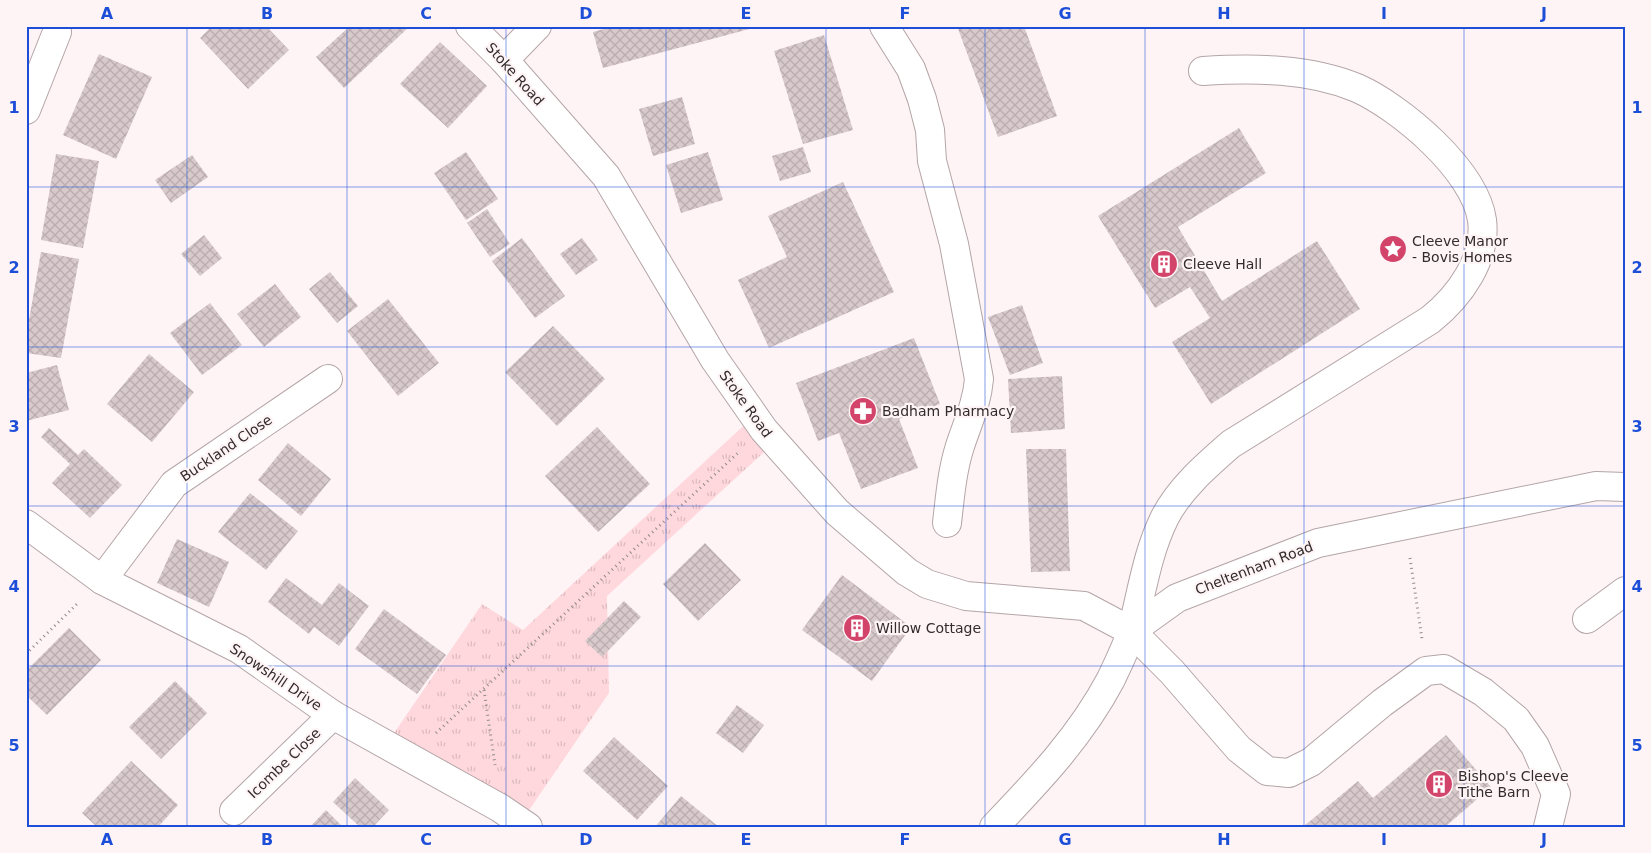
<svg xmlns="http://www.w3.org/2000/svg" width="1651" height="853" font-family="'DejaVu Sans',sans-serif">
	<defs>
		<pattern id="grass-tufts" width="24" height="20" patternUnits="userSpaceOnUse" patternTransform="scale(1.25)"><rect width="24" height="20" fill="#ffd8dd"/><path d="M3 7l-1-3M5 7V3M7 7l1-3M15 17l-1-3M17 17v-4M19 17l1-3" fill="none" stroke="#dbbabe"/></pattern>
		<pattern id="building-cross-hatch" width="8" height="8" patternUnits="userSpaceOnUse" patternTransform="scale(1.25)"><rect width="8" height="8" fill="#d8c9cb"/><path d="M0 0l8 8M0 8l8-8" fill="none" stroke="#baadaf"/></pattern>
	</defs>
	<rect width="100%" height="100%" fill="#fef4f6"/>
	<path fill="url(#grass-tufts)" d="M754 416 774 443 607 596 609 693 521 822 386 745 482 604 523 630Z"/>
	<g fill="url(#building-cross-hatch)">
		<path d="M212 26H266L289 50 248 89 200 38Z"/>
		<path d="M350 26H410L344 88 316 57Z"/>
		<path d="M614 26H757V27L603 68 593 32Z"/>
		<path d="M957 26H1024L1057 116 998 137Z"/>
		<path d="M824 35 853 130 803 144 774 51Z"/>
		<path d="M440 42 487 86 448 128 400 84Z"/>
		<path d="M99 54 152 77 116 159 63 135Z"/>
		<path d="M682 97 695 144 653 156 639 109Z"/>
		<path d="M1239 128 1266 173 1178 227 1222 301 1317 241 1360 309 1211 404 1172 342 1210 318 1190 287 1155 308 1098 216Z"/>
		<path d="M803 147 811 172 780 181 772 156Z"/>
		<path d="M466 152 498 199 466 220 434 173Z"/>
		<path d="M708 152 723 200 681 213 666 165Z"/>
		<path d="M56 154 99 161 83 248 41 240Z"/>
		<path d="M192 155 208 177 171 203 155 180Z"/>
		<path d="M843 182 894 292 769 348 738 280 787 257 768 216Z"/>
		<path d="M487 209 510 244 490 257 467 223Z"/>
		<path d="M204 235 222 258 200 276 181 254Z"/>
		<path d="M522 238 565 296 535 318 492 261Z"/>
		<path d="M582 238 598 260 576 275 560 254Z"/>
		<path d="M41 252 79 259 61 358 26 353V337Z"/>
		<path d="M330 272 358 306 337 323 309 289Z"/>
		<path d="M275 284 301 317 264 347 237 314Z"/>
		<path d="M388 299 439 363 398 396 347 331Z"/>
		<path d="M210 303 242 345 202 375 170 333Z"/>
		<path d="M1022 305 1043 363 1010 375 988 317Z"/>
		<path d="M553 326 605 379 557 426 505 372Z"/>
		<path d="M914 338 940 404 899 419 918 468 861 489 839 433 818 441 796 383Z"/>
		<path d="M149 354 194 392 152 442 107 404Z"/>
		<path d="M57 365 69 410 26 421V373Z"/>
		<path d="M1062 376 1065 429 1011 433 1008 379Z"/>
		<path d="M597 427 650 484 598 532 545 476Z"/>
		<path d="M49 428 78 455 84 449 122 485 90 518 52 483 70 464 41 437Z"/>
		<path d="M288 443 331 479 301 516 258 480Z"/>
		<path d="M1026 449H1066L1070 571 1031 572Z"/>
		<path d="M250 493 298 531 266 570 218 532Z"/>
		<path d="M177 539 229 562 209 607 157 583Z"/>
		<path d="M705 543 741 580 698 621 663 584Z"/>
		<path d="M842 575 911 627 872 681 802 630Z"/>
		<path d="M286 578 322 605 339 583 369 606 339 646 314 627 309 634 268 602Z"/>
		<path d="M624 601 641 617 602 657 585 641Z"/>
		<path d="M384 609 446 655 417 694 355 649Z"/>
		<path d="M69 628 101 660 47 715 26 695V671Z"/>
		<path d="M175 681 207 713 161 759 129 727Z"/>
		<path d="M737 705 764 725 743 753 716 733Z"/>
		<path d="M1446 735 1491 787 1445 827H1303L1358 781 1373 798Z"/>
		<path d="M614 737 668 786 637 820 583 771Z"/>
		<path d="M131 761 178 805 158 827H97L82 813Z"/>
		<path d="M355 778 389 810 373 827H360L333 802Z"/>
		<path d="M681 796 719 827H655Z"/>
		<path d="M326 810 343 827H310Z"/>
	</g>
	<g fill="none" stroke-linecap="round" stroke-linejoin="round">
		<g stroke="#b4a5a7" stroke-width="30">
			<g id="minor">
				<path d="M470 26 504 60 606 176 715 360 764 430 837 512 907 572 927 584 966 596 1084 606 1131 631 1172 672 1239 749 1267 771 1289 773 1311 762 1382 703 1426 671 1444 669 1483 692 1516 719 1535 746 1556 794 1548 827"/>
				<path d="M884 26 911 69 922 99 930 130 932 161 954 244 979 379C977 403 968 422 960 446 952 471 950 497 947 523"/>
				<path d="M504 60 537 26"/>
				<path d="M26 110 57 32"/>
				<path d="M26 524 102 580 239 649 333 715 500 808 528 827"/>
				<path d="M102 580 174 484 328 379"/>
				<path d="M1587 619 1625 591"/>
				<path d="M1131 631 1177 598 1318 543 1596 486 1625 487"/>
				<path d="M234 811 333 715"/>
				<path d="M994 827C1038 781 1081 736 1111 679 1118 664 1127 646 1132 630 1142 592 1147 553 1165 517 1180 488 1207 465 1231 444L1430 320C1459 297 1487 259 1482 220 1475 170 1400 107 1357 88 1309 68 1254 68 1203 71"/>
			</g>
		</g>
		<g stroke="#928a8b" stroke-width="3" stroke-dasharray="1 4" stroke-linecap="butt">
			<path d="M1410 558 1422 639"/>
			<path d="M26 654 78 603"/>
			<path d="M484 690 495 765"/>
			<path d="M436 733 739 452"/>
		</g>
		<use href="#minor" stroke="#fff" stroke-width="28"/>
	</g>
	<path fill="none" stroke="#1d4ed8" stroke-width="1" stroke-opacity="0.55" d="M187 26V827M347 26V827M506 26V827M666 26V827M826 26V827M985 26V827M1145 26V827M1304 26V827M1464 26V827M26 187H1625M26 347H1625M26 506H1625M26 666H1625"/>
	<defs>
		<g id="sight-disc" transform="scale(1.4375)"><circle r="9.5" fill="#d3446b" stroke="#fef4f6"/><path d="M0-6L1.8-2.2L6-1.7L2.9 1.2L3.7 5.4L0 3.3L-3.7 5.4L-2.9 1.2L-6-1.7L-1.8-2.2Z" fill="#fff"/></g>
		<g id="building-disc" transform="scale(1.4375)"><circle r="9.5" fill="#d3446b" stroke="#fef4f6"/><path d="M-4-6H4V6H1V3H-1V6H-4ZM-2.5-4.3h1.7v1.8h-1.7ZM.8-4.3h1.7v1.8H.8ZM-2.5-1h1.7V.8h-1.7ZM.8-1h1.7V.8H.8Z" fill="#fff"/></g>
		<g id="pharmacy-disc" transform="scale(1.4375)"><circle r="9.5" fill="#d3446b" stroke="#fef4f6"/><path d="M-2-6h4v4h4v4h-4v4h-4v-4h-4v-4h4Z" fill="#fff"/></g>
	</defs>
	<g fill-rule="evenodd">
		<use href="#sight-disc" x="1393" y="249"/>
		<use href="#building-disc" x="1164" y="264"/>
		<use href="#pharmacy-disc" x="863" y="411"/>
		<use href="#building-disc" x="857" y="628"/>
		<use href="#building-disc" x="1439" y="784"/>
	</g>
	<g text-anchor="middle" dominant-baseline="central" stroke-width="4.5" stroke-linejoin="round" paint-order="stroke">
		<g font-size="14" fill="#322c2d" stroke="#fef4f6">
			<text transform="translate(515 74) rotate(48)">Stoke Road</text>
			<text transform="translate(746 404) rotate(54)">Stoke Road</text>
			<text transform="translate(226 448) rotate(-34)">Buckland Close</text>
			<text transform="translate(1254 568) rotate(-21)">Cheltenham Road</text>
			<text transform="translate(276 677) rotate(34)">Snowshill Drive</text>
			<text transform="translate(284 763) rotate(-44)">Icombe Close</text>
		</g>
		<g font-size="14" fill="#322c2d" stroke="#fef4f6" text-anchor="start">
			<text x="1412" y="241">Cleeve Manor<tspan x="1412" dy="16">- Bovis Homes</tspan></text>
			<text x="1183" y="264">Cleeve Hall</text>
			<text x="882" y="411">Badham Pharmacy</text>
			<text x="876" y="628">Willow Cottage</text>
			<text x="1458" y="776">Bishop's Cleeve<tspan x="1458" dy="16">Tithe Barn</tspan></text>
		</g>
	</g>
	<rect width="1651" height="853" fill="none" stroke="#fef4f6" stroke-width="55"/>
	<rect x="28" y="28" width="1596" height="798" fill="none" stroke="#1d4ed8" stroke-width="2"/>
	<g font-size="16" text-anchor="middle" font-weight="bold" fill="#1d4ed8">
		<text x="107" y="19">A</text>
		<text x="267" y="19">B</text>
		<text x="426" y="19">C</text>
		<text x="586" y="19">D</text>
		<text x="746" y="19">E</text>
		<text x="905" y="19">F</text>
		<text x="1065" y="19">G</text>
		<text x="1224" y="19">H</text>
		<text x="1384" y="19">I</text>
		<text x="1544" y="19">J</text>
		<text x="14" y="113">1</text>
		<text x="1637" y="113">1</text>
		<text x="14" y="273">2</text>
		<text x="1637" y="273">2</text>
		<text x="14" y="432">3</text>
		<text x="1637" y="432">3</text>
		<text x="14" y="592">4</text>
		<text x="1637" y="592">4</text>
		<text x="14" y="751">5</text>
		<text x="1637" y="751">5</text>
		<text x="107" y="845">A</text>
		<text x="267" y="845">B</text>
		<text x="426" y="845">C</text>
		<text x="586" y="845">D</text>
		<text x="746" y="845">E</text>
		<text x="905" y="845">F</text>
		<text x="1065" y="845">G</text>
		<text x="1224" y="845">H</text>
		<text x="1384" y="845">I</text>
		<text x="1544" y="845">J</text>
	</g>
</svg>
